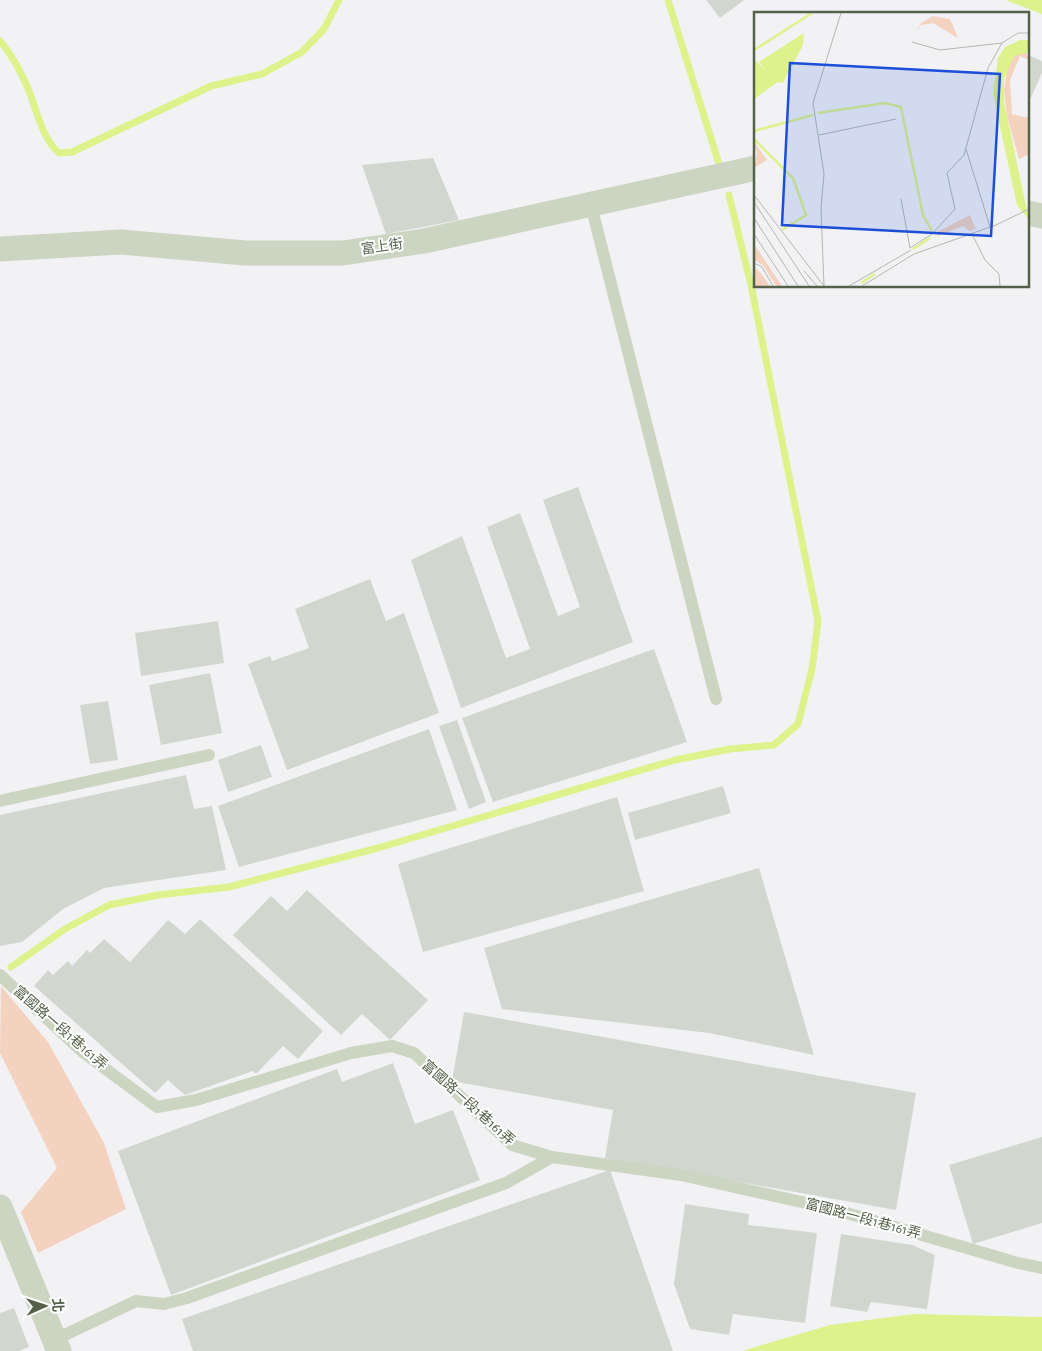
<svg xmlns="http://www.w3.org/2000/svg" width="1042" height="1351" font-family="'Alegreya Sans','Noto Sans TC',sans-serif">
	<rect width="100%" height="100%" fill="#f2f2f4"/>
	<path fill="#f3d3c0" d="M1 986 48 1042 104 1143 126 1209 38 1253 21 1212 57 1168 0 1053Z"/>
	<g fill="#ddf28a">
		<path d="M1006 0H1042V14Z"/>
		<path d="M914 1314 1042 1317V1351H742L830 1325Z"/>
	</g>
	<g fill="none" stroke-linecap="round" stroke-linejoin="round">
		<g stroke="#ddf28a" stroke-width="7">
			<path d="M668 0 719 164"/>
			<path d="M0 41C11 54 19 68 26 84 37 107 40 136 59 153L72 152 211 86 262 74 302 52 324 29 339 0"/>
			<path d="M11 967 65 929 109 905 158 895 229 887 378 848 675 760 730 749 774 745 798 724 812 669 818 621 751 285 729 195"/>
		</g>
	</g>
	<g fill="#d1d7ce">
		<path d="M706 0H744L720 18Z"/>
		<path d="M1028 55 1042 61V73L1028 104Z"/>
		<path d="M433 158 459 220 386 234 362 165Z"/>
		<path d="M578 487 633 642 461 708 411 560 462 536 506 658 530 649 487 527 520 513 558 616 580 607 543 500Z"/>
		<path d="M370 579 386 621 404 613 439 713 287 770 248 664 270 656 272 661 309 648 295 609Z"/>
		<path d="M218 621 224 663 141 676 135 633Z"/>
		<path d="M654 649 687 742 493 802 462 718Z"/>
		<path d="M210 673 222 733 161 745 149 685Z"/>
		<path d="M108 701 118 760 90 764 80 705Z"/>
		<path d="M457 720 486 802 469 809 439 726Z"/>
		<path d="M429 729 457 810 239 867 218 806Z"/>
		<path d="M261 745 272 777 228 792 218 760Z"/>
		<path d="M186 775 194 809 212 806 226 870 104 888 63 909 22 942 0 946V815Z"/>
		<path d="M723 786 731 813 635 840 628 813Z"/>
		<path d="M617 797 644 891 423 952 398 864Z"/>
		<path d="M759 868 814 1055 709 1033 502 1009 484 948Z"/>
		<path d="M307 890 428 1000 390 1040 362 1014 341 1035 233 935 271 896 287 911Z"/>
		<path d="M200 919 323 1031 298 1059 283 1046 256 1074 253 1071 185 1095 168 1080 155 1093 34 986 48 970 53 975 68 961 72 966 87 950 90 953 104 939 130 962 168 920 185 934Z"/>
		<path d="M464 1012 916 1093 896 1210 605 1158 613 1110 452 1081Z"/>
		<path d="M393 1063 415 1124 453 1110 480 1180 171 1295 118 1151 337 1069 342 1082Z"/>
		<path d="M1042 1137V1223L973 1244 949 1165Z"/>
		<path d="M610 1170 673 1351H193L182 1319Z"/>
		<path d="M685 1204 749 1214 748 1225 817 1233 805 1323 733 1314 729 1335 690 1329 674 1284Z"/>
		<path d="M841 1234 912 1245 935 1255 927 1309 871 1302 867 1312 830 1306Z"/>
		<path d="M14 1308 29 1347 19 1351H0V1313Z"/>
	</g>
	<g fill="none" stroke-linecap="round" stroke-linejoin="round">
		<g stroke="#ccd4c2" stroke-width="12">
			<path d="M591 205 716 699"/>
			<path d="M0 801 209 755"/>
			<path d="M0 975 84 1053 157 1107 196 1100 351 1053 392 1046 414 1053 512 1145 552 1157 681 1175 833 1209 1018 1263 1042 1268"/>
			<path d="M54 1340 136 1301 164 1304 187 1298 506 1183 552 1157"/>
		</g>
		<g stroke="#ccd4c2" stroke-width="25">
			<path d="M1028 213 1042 216"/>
			<path d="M0 249 121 242 245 253H343L424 241 756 168"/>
			<path d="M0 1207 59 1351"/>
		</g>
	</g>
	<g text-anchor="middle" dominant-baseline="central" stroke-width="4" stroke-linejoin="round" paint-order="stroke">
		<g font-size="14" fill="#556148" stroke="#fff">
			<text transform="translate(382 247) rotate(-8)">富上街</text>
			<text transform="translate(60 1028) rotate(41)">富國路一段1巷161弄</text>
			<text transform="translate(468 1103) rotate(42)">富國路一段1巷161弄</text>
			<text transform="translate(863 1219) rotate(15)">富國路一段1巷161弄</text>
		</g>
	</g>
	<g transform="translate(754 12)">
		<rect width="275" height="275" fill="#f2f2f4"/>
		<path d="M179 4 196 7 204 26 179 11 167 13 162 20 167 11ZM272 40 275 48 266 44 256 68 258 102 275 106V142L265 147 253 104 250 78 253 58 260 44ZM0 130 13 148 0 156 3 142ZM216 203 222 217 216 219 209 214 184 224 181 221ZM0 232 28 274H22L9 253 0 248ZM0 255 6 260 16 274H0Z" fill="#f3d3c0"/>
		<path d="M50 21 49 33 29 71 24 70 0 87V64L3 62 0 63V47L11 58 5 50ZM266 28H275V40L260 44 250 67V90L275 208 263 193 239 82 244 46 251 35Z" fill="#ddf28a"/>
		<path fill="none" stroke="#ddf28a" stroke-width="2.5" d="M0 38 58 1M64 101 131 91 147 95 169 203 178 219M0 119 59 103M0 127 39 166 52 203 28 218M159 237 176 226M107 271 121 262"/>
		<path fill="none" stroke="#b3b8af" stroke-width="1" d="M158 30 186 38 248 31 264 21H275M65 123 142 107M212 137 236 215M0 183 70 274M147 187 156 236 178 222 201 197 193 161 210 143 234 56 248 31M0 190 55 274M0 206 44 274M0 222 34 274M218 222 231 248 245 262 246 274M0 251 8 255 19 274M50 259 63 274M70 274 67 196 70 162 59 91 87 1M95 274 157 238M108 274 160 242 242 213 275 197"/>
		<path fill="#1d4ed8" fill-opacity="0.15" stroke="#1d4ed8" stroke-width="2.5" d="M36 51 246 62 237 224 28 213Z"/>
		<rect width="275" height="275" fill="none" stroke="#556148" stroke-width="2.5"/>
	</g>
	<g transform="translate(45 1306) rotate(87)" stroke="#ffffff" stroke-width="4" paint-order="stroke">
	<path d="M0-4L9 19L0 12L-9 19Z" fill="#556148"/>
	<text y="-8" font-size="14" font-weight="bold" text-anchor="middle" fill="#556148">北</text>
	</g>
</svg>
